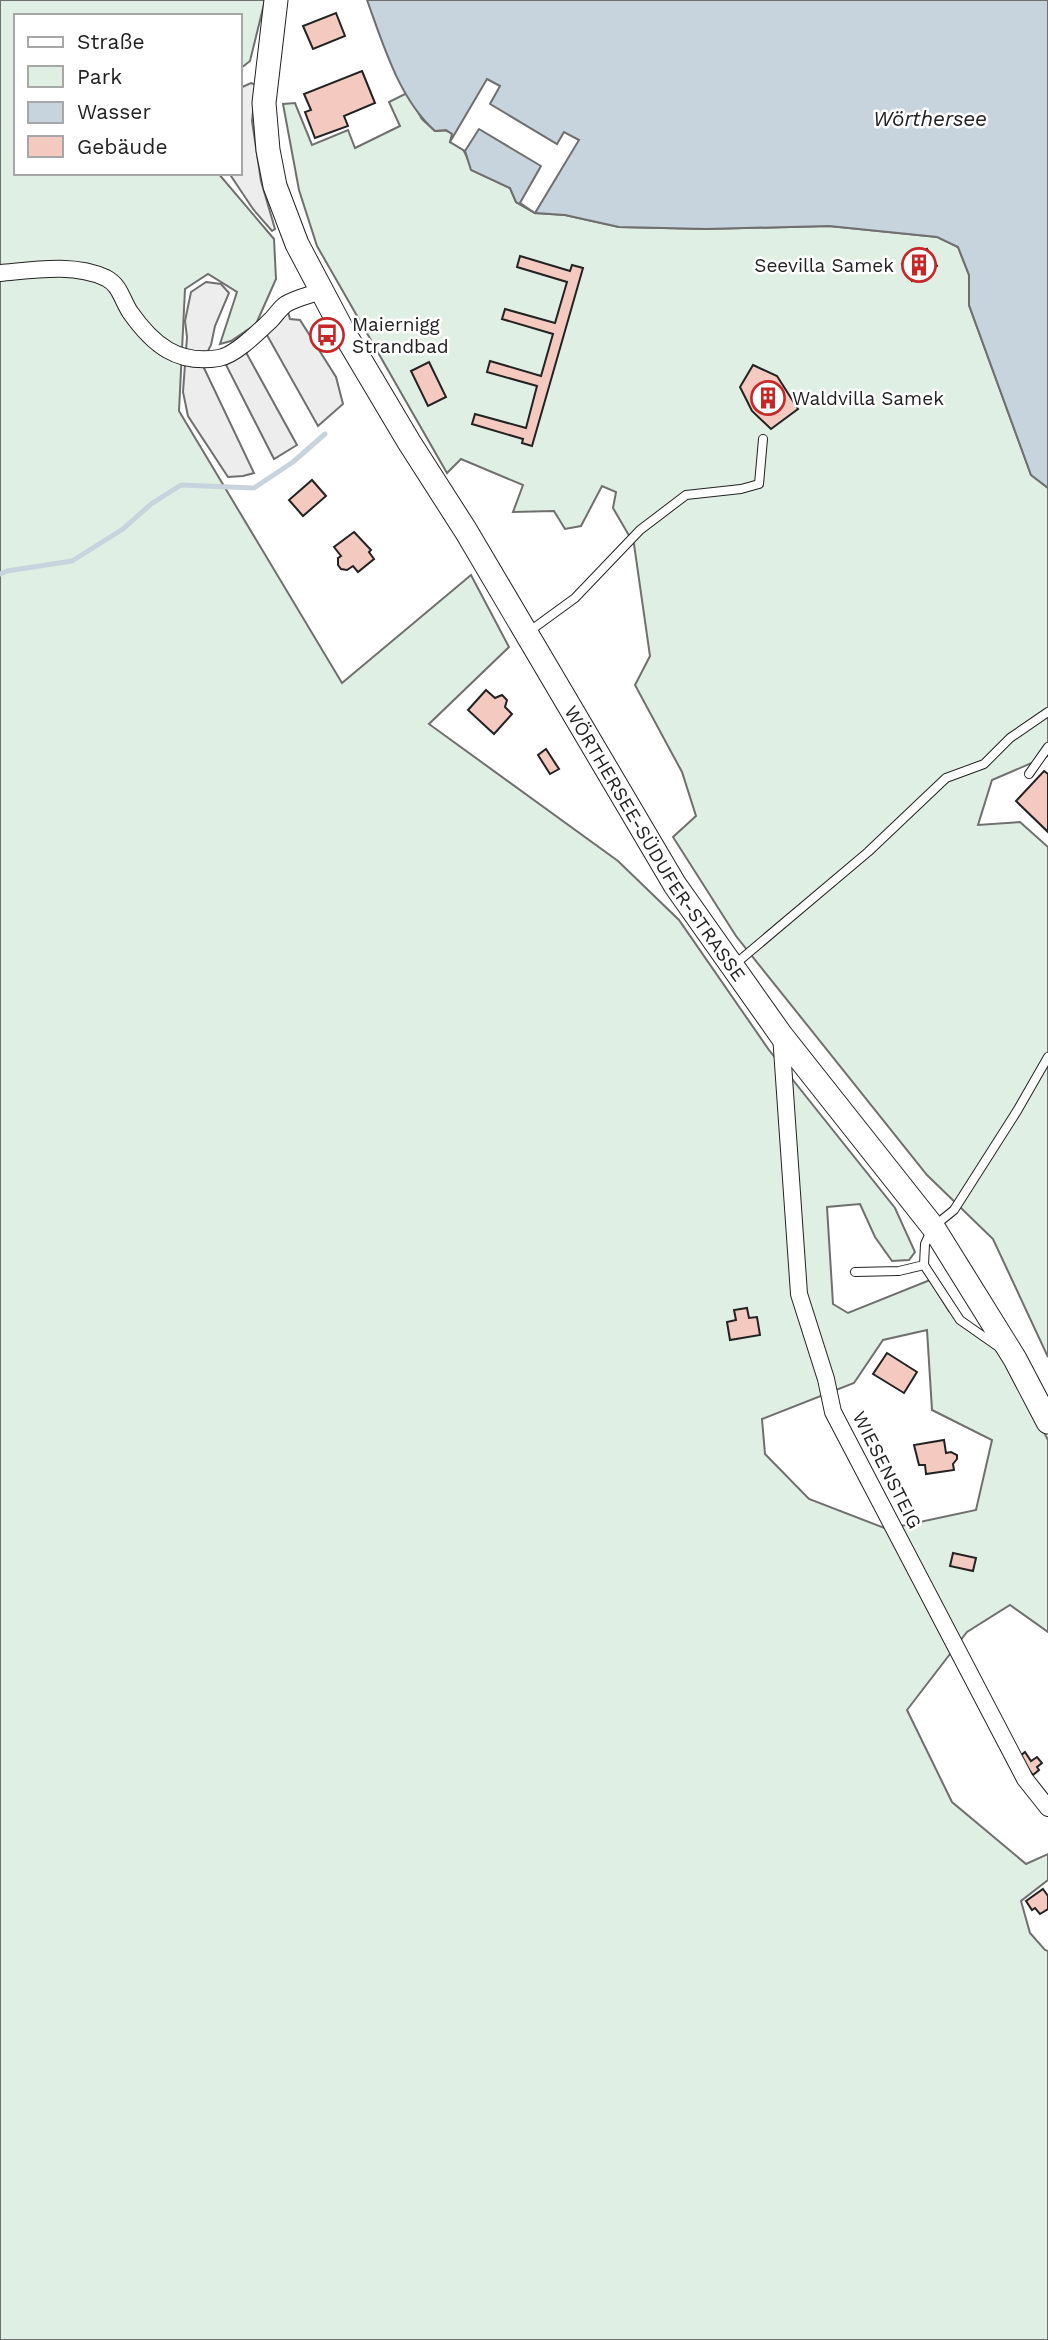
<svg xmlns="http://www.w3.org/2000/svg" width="1048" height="2340" font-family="'Work Sans',sans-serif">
	<rect width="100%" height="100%" fill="#fff"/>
	<g fill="#e0efe3" stroke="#6f6f6f" stroke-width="2" fill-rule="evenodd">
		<path d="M0 0H265L250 61 240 69V16H16V173H218L274 239 276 279 256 324 231 341 220 344 237 292 208 274 185 289 179 411 342 683 471 575 509 647 429 724 618 861 679 920 769 1050 895 1208 915 1252 909 1260 892 1261 875 1237 860 1204 827 1207 833 1304 848 1313 930 1280 949 1311 1006 1358 1048 1440V1632L1010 1605 967 1632 907 1710 952 1802 1026 1864 1048 1854V1880L1021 1901 1030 1933 1045 1950 1048 1951V2340H0ZM927 1330 932 1410 992 1440 976 1510 887 1529 809 1499 765 1454 762 1419 854 1383 883 1340Z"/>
		<path d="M407 93 422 119 435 131C436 131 446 130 447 131 459 135 468 159 472 170L510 188 516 202 535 213 565 215 619 227 706 229 829 226 938 237 958 247 969 275V305L1031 475 1048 488V756L992 780 978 825 1020 822 1048 847V1357L993 1239 927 1175 736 936 673 837 696 816 682 772 635 685 650 656 634 544 613 508 616 492 602 486 581 526 565 529 554 511 513 512 523 485 461 459 447 473 317 246 299 190 283 104 295 103 312 145 348 130 355 148 400 126 389 102Z"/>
	</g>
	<g fill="#ededed" stroke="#6f6f6f" stroke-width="2">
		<path d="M251 83 256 85 252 121 261 181 275 229 272 231 253 209 229 173H240V88Z"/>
		<path d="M206 282 221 284 229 293 215 326 211 345 204 359V368L254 473 243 476 228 477 188 416 183 392 187 337 185 321 191 292Z"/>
		<path d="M286 305 290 319 300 320 336 377 343 404 318 426 263 328Z"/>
		<path d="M242 345 297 445 274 459 222 357Z"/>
	</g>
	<path fill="#c7d3dd" stroke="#6f6f6f" stroke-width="2" d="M367 0H1048V488L1031 475 969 305V275L958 247 937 237 829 226 706 229 619 227 565 215 535 213 516 202 510 188 471 170 465 151 450 142 452 134 446 130 435 131C399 99 383 44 367 0Z"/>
	<path fill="#fff" stroke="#6f6f6f" stroke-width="2" d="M487 79 500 86 490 104 557 144 564 132 579 140 535 213 520 203 541 166 479 129 465 151 450 142Z"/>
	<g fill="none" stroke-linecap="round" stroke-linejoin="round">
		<path stroke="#c7d3dd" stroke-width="5" d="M0 574 7 571 72 561 123 529 151 504 181 485 254 488 293 462 325 434"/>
	</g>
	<g fill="#f3c9c0" stroke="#222" stroke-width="2">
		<path d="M336 13 345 36 313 49 303 26Z"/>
		<path d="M362 71 375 103 344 116 348 126 315 138 305 112 311 110 304 94Z"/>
		<path d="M927 249 937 266 912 281 902 264Z"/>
		<path d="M520 256 570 271 572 265 583 268 532 446 522 443 523 439 472 424 475 414 526 428 537 386 487 372 490 361 541 376 553 334 502 319 505 309 555 323 567 282 517 267Z"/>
		<path d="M429 362 446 397 428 406 411 371Z"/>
		<path d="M753 365 777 376 798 409 771 429 752 411 740 387Z"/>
		<path d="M312 480 326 496 303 516 289 500Z"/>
		<path d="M354 532 371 550 369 552 374 559 358 572 353 566 347 570 341 569 338 565V558L341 556 334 547Z"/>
		<path d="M486 690 495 698 502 695 507 700 505 707 512 714 494 734 468 710Z"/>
		<path d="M546 749 559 769 550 774 538 755Z"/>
		<path d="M1044 771 1048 774V832L1016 801Z"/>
		<path d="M747 1308 749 1318 757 1317 760 1335 730 1340 727 1322 736 1320 734 1310Z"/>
		<path d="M887 1353 917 1372 904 1393 873 1374Z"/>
		<path d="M944 1440 946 1453 951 1452 957 1455V1459L953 1464 954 1470 926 1474 925 1465H919L914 1445Z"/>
		<path d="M953 1553 976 1558 973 1571 950 1566Z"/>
		<path d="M1025 1752 1031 1761 1037 1757 1042 1763 1037 1767 1039 1770 1033 1775 1019 1757Z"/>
		<path d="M1043 1889 1048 1896V1909L1040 1914 1035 1908 1032 1910 1026 1901Z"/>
	</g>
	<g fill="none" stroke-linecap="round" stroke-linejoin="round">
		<g stroke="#222" stroke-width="10">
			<g id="service">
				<path d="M527 633 575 598 640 530 686 495 741 489 759 484 763 439"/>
				<path d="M1029 774 1048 747"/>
				<path d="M734 965 868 852 946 778 984 764 1010 738 1048 712"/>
				<path d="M855 1272 899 1271 924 1265"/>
				<path d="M1000 1348 960 1320 924 1265 925 1244 933 1227 954 1210 1017 1111 1048 1057"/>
			</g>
		</g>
		<g stroke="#222" stroke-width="18">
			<g id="minor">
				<path d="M0 273C34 270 74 263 106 278 120 285 122 300 130 312 153 345 178 365 219 358 236 355 259 331 271 320 276 315 280 308 286 304 296 298 310 295 321 291"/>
				<path d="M781 1035 799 1294 826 1379 833 1412 1025 1779 1048 1808"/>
			</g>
		</g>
		<g stroke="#222" stroke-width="25">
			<g id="secondary">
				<path id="s1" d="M276 0 264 103 268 150 275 186 297 244 343 331 409 442 466 531 675 885 781 1035 933 1227 1015 1359 1048 1422"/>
			</g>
		</g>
		<use href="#service" stroke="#fff" stroke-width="8"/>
		<use href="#minor" stroke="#fff" stroke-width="16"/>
		<use href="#secondary" stroke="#fff" stroke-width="23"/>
	</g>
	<defs>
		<g id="building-ring" transform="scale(1.75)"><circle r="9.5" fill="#fff" stroke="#c62828" stroke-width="1.5"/><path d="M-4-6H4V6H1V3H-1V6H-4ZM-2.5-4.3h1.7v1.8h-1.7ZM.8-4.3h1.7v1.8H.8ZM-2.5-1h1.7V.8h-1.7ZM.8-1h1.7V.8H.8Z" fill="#c62828"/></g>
		<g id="bus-ring" transform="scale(1.75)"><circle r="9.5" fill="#fff" stroke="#c62828" stroke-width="1.5"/><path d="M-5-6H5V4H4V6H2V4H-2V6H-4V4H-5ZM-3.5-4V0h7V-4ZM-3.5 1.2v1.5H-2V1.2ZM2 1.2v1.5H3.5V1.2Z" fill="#c62828"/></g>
	</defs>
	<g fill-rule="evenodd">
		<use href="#building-ring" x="919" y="265"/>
		<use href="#bus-ring" x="327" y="335"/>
		<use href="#building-ring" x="768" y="398"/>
	</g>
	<g text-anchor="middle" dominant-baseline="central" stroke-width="5" stroke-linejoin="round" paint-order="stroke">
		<g font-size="19" fill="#222" stroke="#fff" text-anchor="start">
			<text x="894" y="265" text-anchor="end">Seevilla Samek</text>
			<text x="352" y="324">Maiernigg<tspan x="352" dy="22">Strandbad</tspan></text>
			<text x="792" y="398">Waldvilla Samek</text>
		</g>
		<g font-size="19" fill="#222" stroke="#fff">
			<text stroke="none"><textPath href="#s1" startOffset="948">WÖRTHERSEE-SÜDUFER-STRASSE</textPath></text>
			<text transform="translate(887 1470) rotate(63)">WIESENSTEIG</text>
		</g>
		<g font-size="21" font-style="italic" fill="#222" stroke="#fff">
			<text x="930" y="118">Wörthersee</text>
		</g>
	</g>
	<rect x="14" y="14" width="228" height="161" fill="#ffffff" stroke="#a7a7a7" stroke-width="2"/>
	<rect x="28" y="37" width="35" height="10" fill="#ffffff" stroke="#a7a7a7" stroke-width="2"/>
	<text x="77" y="49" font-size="21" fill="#222222">Straße</text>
	<rect x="28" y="66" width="35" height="21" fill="#e0efe3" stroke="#a7a7a7" stroke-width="2"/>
	<text x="77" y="84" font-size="21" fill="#222222">Park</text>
	<rect x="28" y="102" width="35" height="21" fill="#c7d3dd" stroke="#a7a7a7" stroke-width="2"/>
	<text x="77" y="119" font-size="21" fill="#222222">Wasser</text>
	<rect x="28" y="136" width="35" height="21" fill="#f3c9c0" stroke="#a7a7a7" stroke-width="2"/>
	<text x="77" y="154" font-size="21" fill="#222222">Gebäude</text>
</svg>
